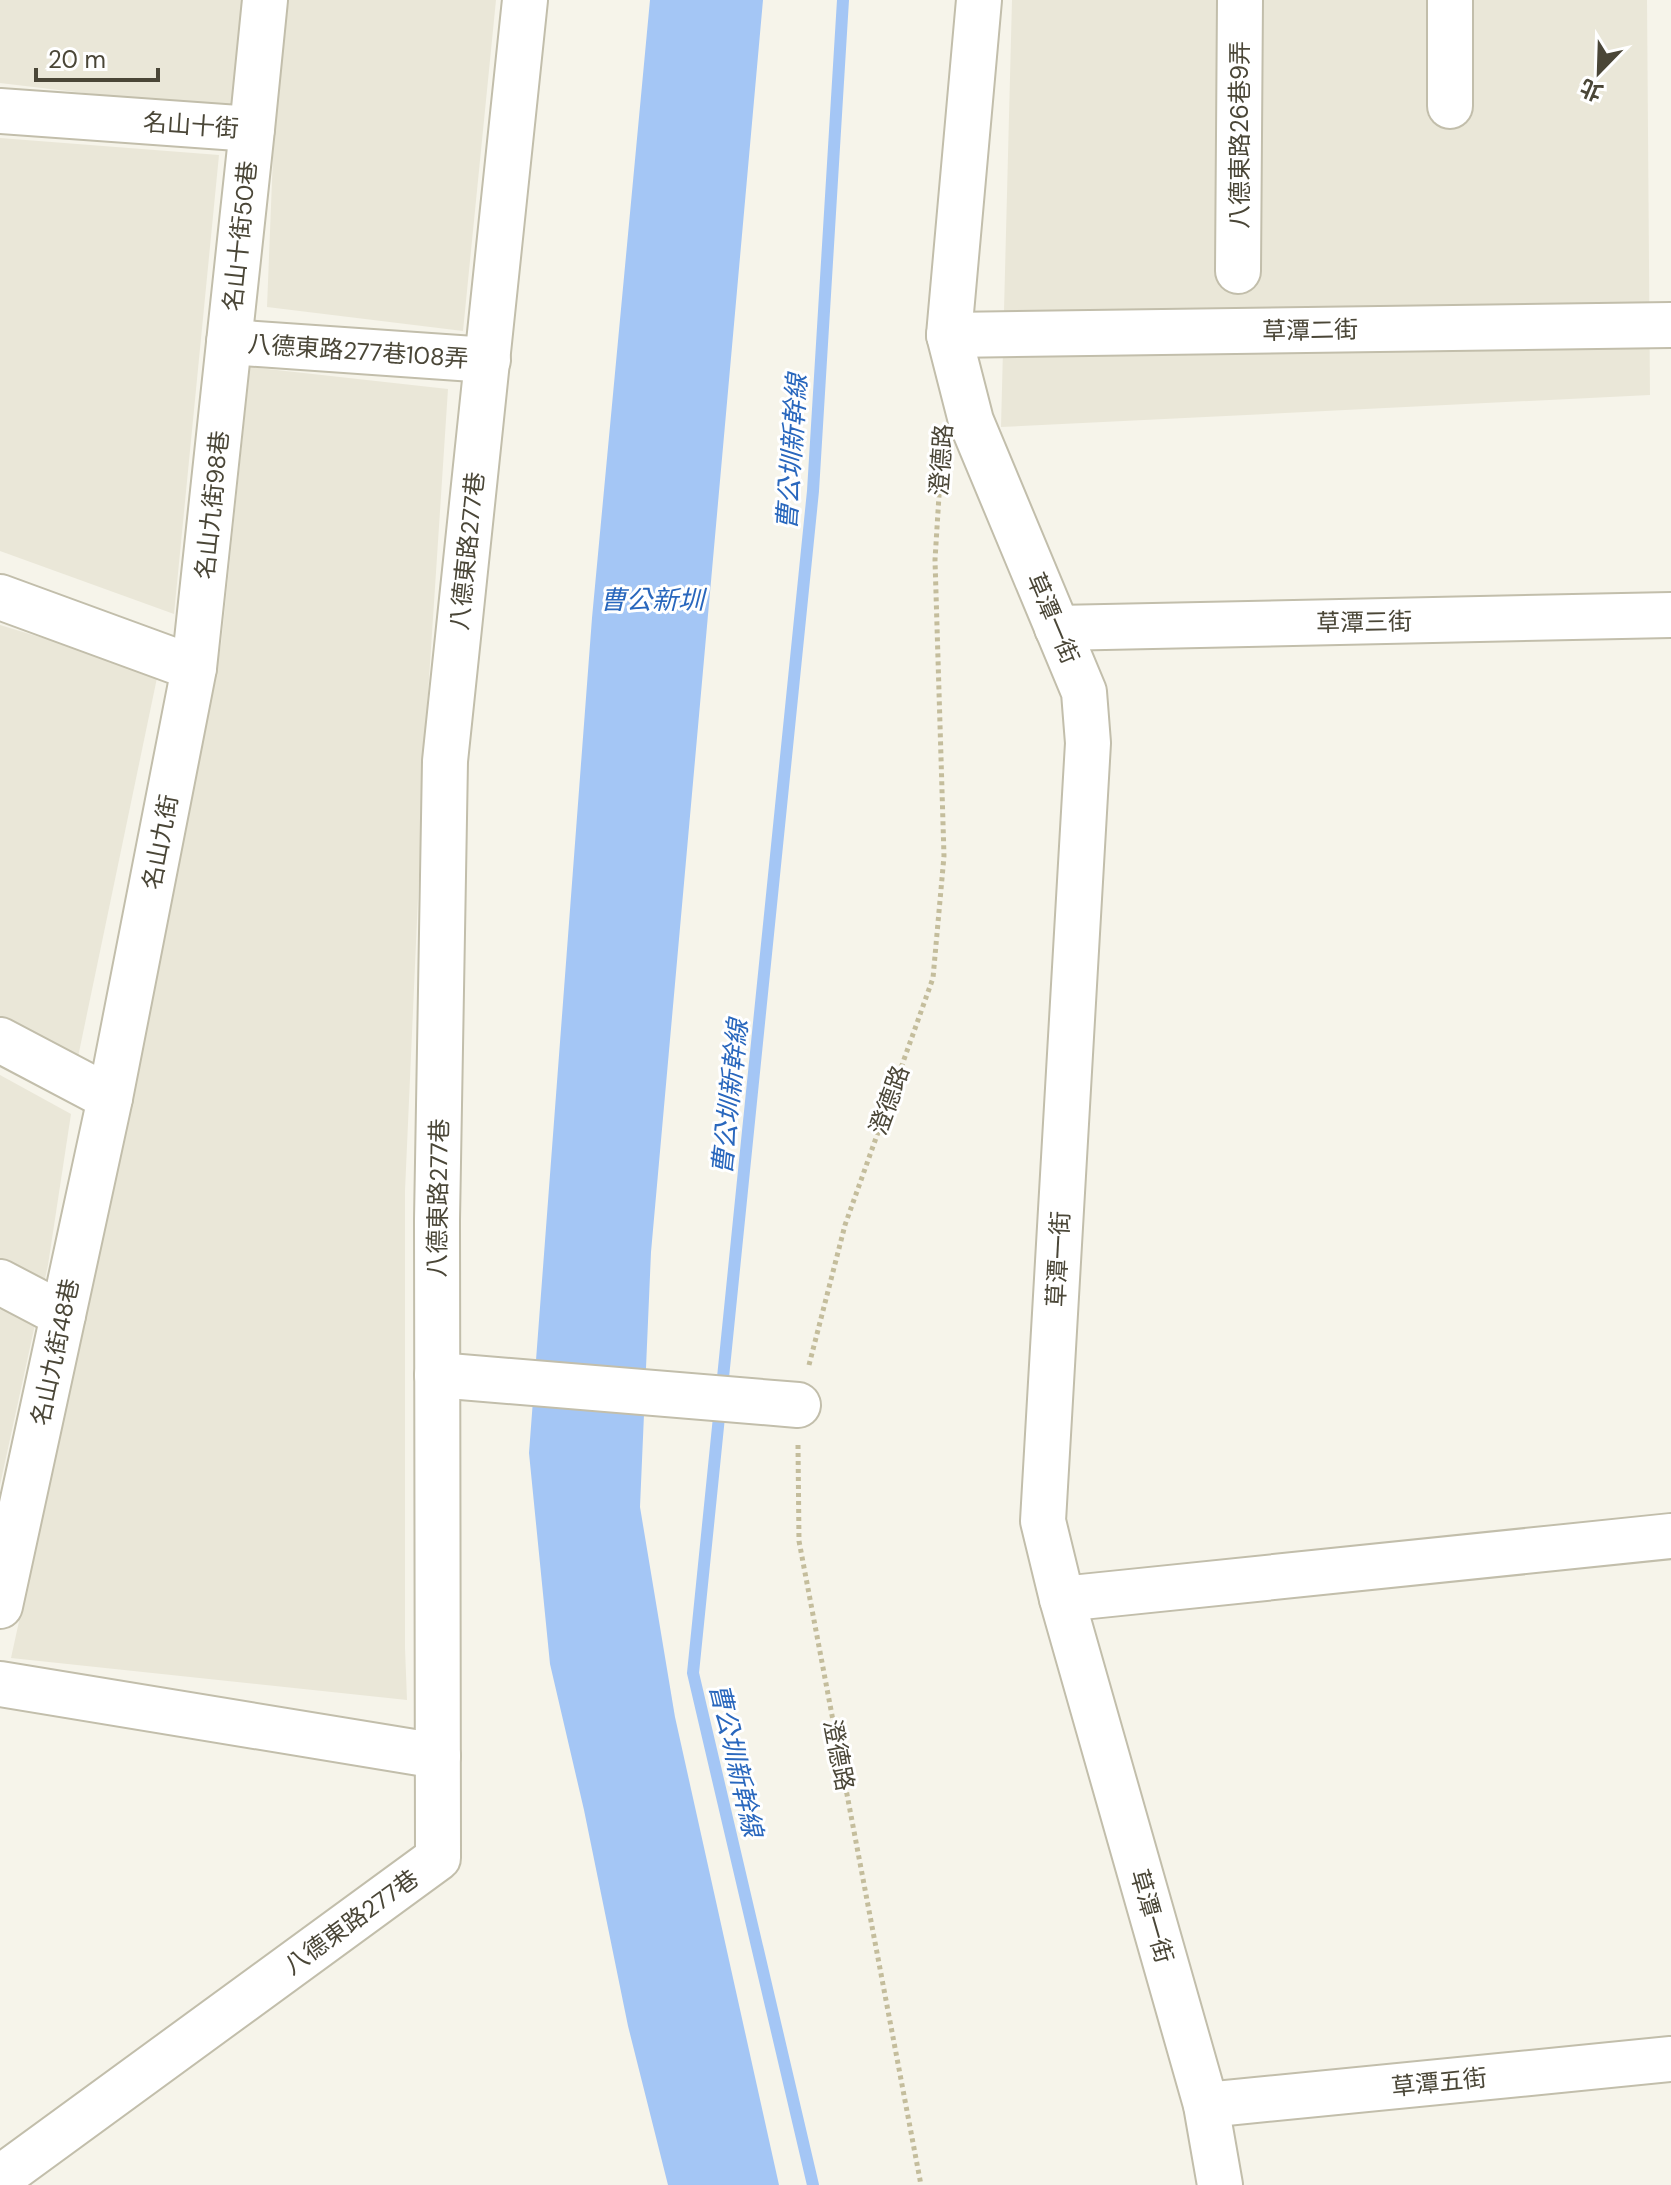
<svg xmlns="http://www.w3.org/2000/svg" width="1671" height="2185" font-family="'DM Sans','Noto Sans TC',sans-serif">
	<rect width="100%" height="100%" fill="#f6f4ea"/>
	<g fill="#eae7d8">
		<path d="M0 0H247L235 111 0 83Z"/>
		<path d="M289 0H496L463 331 267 307 275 106Z"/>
		<path d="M1012 0H1647L1650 395 1001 427Z"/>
		<path d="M0 138 219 155 174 614 0 551Z"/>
		<path d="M250 367 448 389 425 740 405 1191V1648L407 1700 11 1658 138 1075 221 645Z"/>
		<path d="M0 625 158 673 78 1057 0 1016Z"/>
		<path d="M0 1075 71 1114 48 1265 0 1485Z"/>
	</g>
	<path fill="#a4c6f5" d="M650 0H763L651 1252 640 1507 675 1717 779 2185H668L628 2026 584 1810 550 1664 529 1453 592 618Z"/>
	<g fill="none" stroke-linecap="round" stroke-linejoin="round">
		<path stroke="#a4c6f5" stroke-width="12" d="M813 2185 693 1673 813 491 843 0"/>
		<g stroke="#c2beab" stroke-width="48">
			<g id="minor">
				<path d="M979 0 949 335 971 421 1084 692 1088 743 1043 1521 1062 1599 1206 2105 1220 2185"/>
				<path d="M1450 0V106"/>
				<path d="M0 111 252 129 265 0"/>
				<path d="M1238 271 1240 0"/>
				<path d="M949 335 1671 325"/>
				<path d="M229 342 488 360"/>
				<path d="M0 597 194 668 110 1098 0 1040"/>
				<path d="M1057 628 1671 615"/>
				<path d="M194 668 252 129"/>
				<path d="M0 1282 63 1315"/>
				<path d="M437 1375 798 1405"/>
				<path d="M1062 1599 1671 1536"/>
				<path d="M0 1606 110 1098"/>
				<path d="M0 1684 438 1756"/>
				<path d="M1206 2105 1671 2059"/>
				<path d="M0 2178 438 1858 437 1220 445 761 525 0"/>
			</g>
		</g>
		<g stroke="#c4bd9c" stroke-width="5" stroke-dasharray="4 4" stroke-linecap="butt">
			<path d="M809 1365 845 1225 933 978 944 856 935 560 941 463"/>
			<path d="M798 1445 799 1541 921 2185"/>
		</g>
		<use href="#minor" stroke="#fff" stroke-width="44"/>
	</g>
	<g text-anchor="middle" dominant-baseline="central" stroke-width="6" stroke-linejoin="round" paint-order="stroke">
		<g font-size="24" fill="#4a4637" stroke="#fff">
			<text transform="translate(191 125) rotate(4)">名山十街</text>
			<text transform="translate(1239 135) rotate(-90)">八德東路26巷9弄</text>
			<text transform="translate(240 236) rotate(-84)">名山十街50巷</text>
			<text transform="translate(1310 330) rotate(-1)">草潭二街</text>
			<text transform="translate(358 351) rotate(4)">八德東路277巷108弄</text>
			<text transform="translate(941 460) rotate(-86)">澄德路</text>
			<text transform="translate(212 505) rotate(-84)">名山九街98巷</text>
			<text transform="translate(467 551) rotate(-84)">八德東路277巷</text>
			<text transform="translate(1053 618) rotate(67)">草潭一街</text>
			<text transform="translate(1364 622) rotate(-1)">草潭三街</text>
			<text transform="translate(160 842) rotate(-79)">名山九街</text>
			<text transform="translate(889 1100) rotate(-70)">澄德路</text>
			<text transform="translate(438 1198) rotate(-89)">八德東路277巷</text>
			<text transform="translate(1058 1259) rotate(-87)">草潭一街</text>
			<text transform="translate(55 1352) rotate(-78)">名山九街48巷</text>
			<text transform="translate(839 1755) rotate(79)">澄德路</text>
			<text transform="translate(1152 1916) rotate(74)">草潭一街</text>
			<text transform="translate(351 1922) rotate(-36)">八德東路277巷</text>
			<text transform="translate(1439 2082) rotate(-6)">草潭五街</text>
		</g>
		<g font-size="26" font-style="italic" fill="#2967bd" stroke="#fff">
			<text transform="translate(792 452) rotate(-86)">曹公圳新幹線</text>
			<text x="652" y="600">曹公新圳</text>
			<text transform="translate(730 1097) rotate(-84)">曹公圳新幹線</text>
			<text transform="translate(736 1760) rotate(77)">曹公圳新幹線</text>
		</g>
	</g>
	<g transform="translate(1599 72) rotate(203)" stroke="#ffffff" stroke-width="6" paint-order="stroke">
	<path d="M0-6L14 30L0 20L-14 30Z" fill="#4a4637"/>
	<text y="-12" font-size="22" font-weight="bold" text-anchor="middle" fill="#4a4637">北</text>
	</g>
	<path d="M36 68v12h122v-12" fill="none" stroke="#4a4637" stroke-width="4"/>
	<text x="48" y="68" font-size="24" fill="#4a4637" stroke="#ffffff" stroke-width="6" paint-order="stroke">20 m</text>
</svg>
